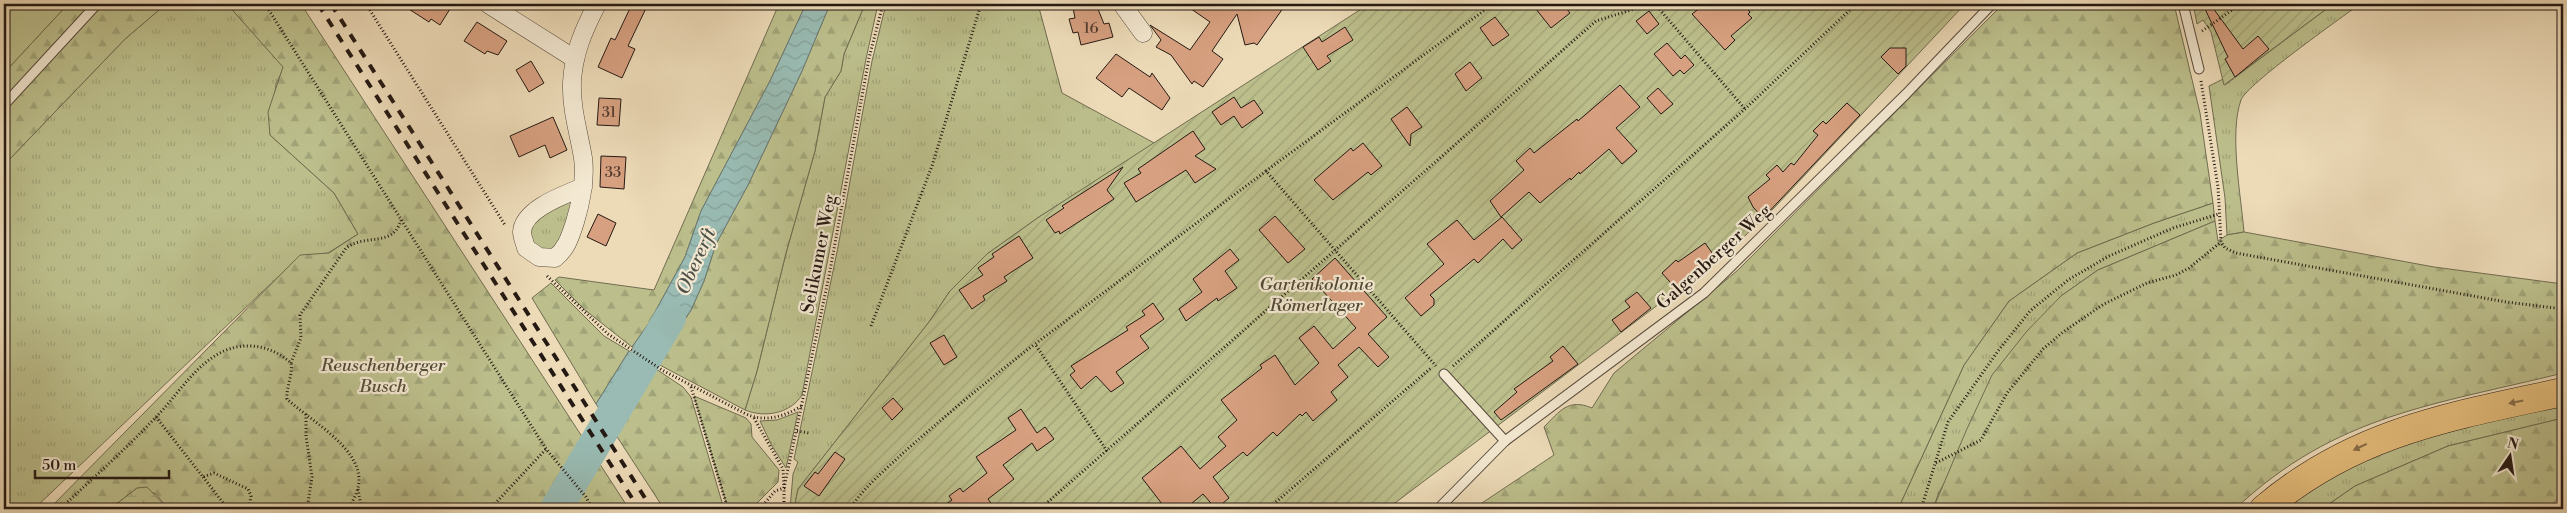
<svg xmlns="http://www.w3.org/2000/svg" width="2567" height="513" font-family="'Libre Bodoni',serif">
	<defs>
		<pattern id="grass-tufts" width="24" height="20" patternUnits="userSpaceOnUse" patternTransform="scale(1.25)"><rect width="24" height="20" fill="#bcbf8c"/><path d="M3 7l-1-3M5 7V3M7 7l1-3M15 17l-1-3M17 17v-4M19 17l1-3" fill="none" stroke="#a1a478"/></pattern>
		<pattern id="forest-firs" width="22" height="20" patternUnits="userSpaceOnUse" patternTransform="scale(1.25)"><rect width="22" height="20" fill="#bcbf8c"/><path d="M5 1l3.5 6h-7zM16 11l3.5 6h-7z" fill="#a1a478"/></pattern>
		<pattern id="wetland-marsh" width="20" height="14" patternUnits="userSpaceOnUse" patternTransform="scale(1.25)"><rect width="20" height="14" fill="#bcbf8c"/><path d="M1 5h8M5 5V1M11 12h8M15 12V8" fill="none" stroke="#a1a478"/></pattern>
		<pattern id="garden-furrows" width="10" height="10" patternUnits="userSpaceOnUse" patternTransform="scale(1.25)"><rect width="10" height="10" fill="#bcbf8c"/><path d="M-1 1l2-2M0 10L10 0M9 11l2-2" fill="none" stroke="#a1a478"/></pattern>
		<pattern id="water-waves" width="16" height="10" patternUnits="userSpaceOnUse" patternTransform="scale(1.25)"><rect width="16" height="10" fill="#99bbb3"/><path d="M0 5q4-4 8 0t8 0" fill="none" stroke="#84a099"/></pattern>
	</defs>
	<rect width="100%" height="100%" fill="#eddbb8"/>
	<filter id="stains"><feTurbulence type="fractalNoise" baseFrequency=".004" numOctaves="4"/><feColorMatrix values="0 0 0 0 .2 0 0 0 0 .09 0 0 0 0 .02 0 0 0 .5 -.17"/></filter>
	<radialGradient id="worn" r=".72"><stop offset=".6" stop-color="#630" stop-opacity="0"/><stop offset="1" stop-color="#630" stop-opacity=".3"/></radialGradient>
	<g fill="url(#grass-tufts)" stroke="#706c50">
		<path d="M166 4H227L284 67 276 84 270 135 334 193 358 234 328 253 300 256 34 509H4V165L125 39Z"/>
		<path d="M865 4H878L866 59 802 395C790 414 764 418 745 410L757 371 786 253 815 151 825 97 841 71 844 54Z"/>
		<path d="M886 4H1038L1062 93 1156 144 1039 217 987 254 950 291 929 322 798 489 794 509H790L793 474 798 462 794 459 838 247 872 61Z"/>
		<path d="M2333 4H2360C2341 18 2247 84 2241 100 2229 133 2241 196 2244 232L2227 235 2225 198 2209 86 2223 79 2225 85Z"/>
		<path d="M567 200 574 205 561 247 541 253 528 243 532 222Z"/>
		<path d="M2213 203 2215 221 2098 270 2061 296 1939 492 1933 509H1898L1964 365 2009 301 2077 253 2154 223Z"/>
		<path d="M2563 401V418L2448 446 2355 486 2322 509H2276L2357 457Z"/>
		<path d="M798 412 786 468 772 446 760 421 777 420Z"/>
	</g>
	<g fill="url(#forest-firs)" stroke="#706c50">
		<path d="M68 4H166L125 39 4 165V73Z"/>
		<path d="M227 4H301L629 509H168L156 494 137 488 110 509H49L300 255 329 253 358 234 334 193 270 135 268 112 283 67Z"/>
		<path d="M779 4H806L770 81 701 211 685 257 649 323 632 347 585 310 555 280 559 277 654 290Z"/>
		<path d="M830 4H865L844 54 841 71 825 97 815 151 786 253 757 371 745 410 656 363 691 310 704 281 716 244 748 185 802 71Z"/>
		<path d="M2003 4H2174L2200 113 2213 203 2154 223 2077 253 2009 301 1964 365 1898 509H1473L1554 455 1544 427C1560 411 1568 398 1592 408L1614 373 1738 270Z"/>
		<path d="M2215 221 2218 241 2227 235 2244 232 2434 267 2563 284V373C2435 405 2336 414 2235 509H1933L1966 431 1992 375 2027 331 2061 296 2098 270Z"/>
		<path d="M551 283 604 336 629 351 596 404 532 298Z"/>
		<path d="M653 367 683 387 691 397 724 509H664L614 432Z"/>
		<path d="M694 396 746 418 751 424 752 437 779 470 778 482 751 509H728Z"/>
		<path d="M2563 418V493L2548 509H2322L2355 486 2448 446Z"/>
	</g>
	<path fill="url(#wetland-marsh)" stroke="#706c50" d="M147 487 168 509H110L137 488Z"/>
	<g fill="url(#garden-furrows)" stroke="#706c50">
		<path d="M1369 4H1965L1775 207 1728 252 1387 509H794L798 489 929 322 950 291 987 254 1039 217Z"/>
		<path d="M2193 4H2333L2224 85 2211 32 2203 20 2197 24Z"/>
	</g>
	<path fill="#bcbf8c" stroke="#706c50" d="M4 4H68L4 73Z"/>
	<g fill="url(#water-waves)" stroke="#6b7a73">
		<path d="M806 4H830L802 71 748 185 716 244 704 281 691 310 656 363 632 347 649 323 685 257 701 211 770 81Z"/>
		<path d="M629 351 653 367 614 432 596 404Z"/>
	</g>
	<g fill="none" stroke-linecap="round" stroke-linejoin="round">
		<path stroke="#99bbb3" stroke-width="32" d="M556 509 670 318"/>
	</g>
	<g fill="#d7a080" stroke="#251913">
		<path d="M401 4H453L440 25 431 19 429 22Z"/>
		<path d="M632 4H648L628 46 635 49 622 78 598 67 611 38 615 40Z"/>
		<path d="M1090 4H1096L1104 24 1109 23 1113 37 1081 45 1078 32 1073 33 1069 19 1075 18 1073 8Z"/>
		<path d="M1184 4H1286L1257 45 1254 43 1245 45 1237 14 1212 51 1223 59 1203 87 1194 81 1192 84 1171 55 1156 47 1161 40 1150 25 1190 50 1210 22Z"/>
		<path d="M1532 4H1563L1570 13 1551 28Z"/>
		<path d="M1705 4H1742L1750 12 1748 14 1752 18 1731 36 1735 40 1725 50 1692 14Z"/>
		<path d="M2210 4 2243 49 2258 36 2269 49 2235 77 2225 59 2228 57 2204 7Z"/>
		<path d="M1649 11 1659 24 1647 34 1636 21Z"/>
		<path d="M1495 17 1509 35 1493 46 1480 28Z"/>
		<path d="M477 22 507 41 498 55 487 51 485 54 464 41Z"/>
		<path d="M1345 27 1353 40 1327 56 1331 61 1318 70 1303 47 1319 37 1322 42Z"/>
		<path d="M1667 43 1681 59 1685 55 1694 65 1684 74 1680 70 1673 76 1654 54Z"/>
		<path d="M1890 48H1906V66L1898 74 1881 57Z"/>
		<path d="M1116 54 1150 77 1152 73 1170 98 1162 110 1129 88 1122 97 1096 78Z"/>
		<path d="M531 61 544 83 529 92 516 70Z"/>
		<path d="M1470 62 1482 78 1466 91 1455 74Z"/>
		<path d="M1620 85 1640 107 1616 128 1637 151 1622 164 1609 149 1580 174 1579 172 1571 180 1570 178 1540 203 1529 192 1501 217 1490 201 1524 170 1516 161 1530 148 1534 153 1577 119 1578 121Z"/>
		<path d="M1658 88 1673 104 1661 114 1647 98Z"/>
		<path d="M1234 97 1241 108 1254 100 1263 113 1242 128 1234 116 1221 125 1212 112Z"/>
		<path d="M599 98 621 99 619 126 597 125Z"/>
		<path d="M1847 103 1860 115 1763 218 1753 207 1748 197 1770 179 1766 175 1777 165 1783 172 1791 163 1794 165 1818 135 1813 131 1823 121 1826 124Z"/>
		<path d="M1407 107 1422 127 1411 134 1410 146 1391 119Z"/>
		<path d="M553 117 567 150 550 158 545 145 519 157 510 136Z"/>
		<path d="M1193 131 1205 149 1195 156 1216 169 1195 183 1186 170 1136 202 1124 183 1141 173 1138 169Z"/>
		<path d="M1363 143 1382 166 1371 175 1368 172 1333 200 1314 180 1351 148 1353 151Z"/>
		<path d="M601 156 626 157 624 189 600 187Z"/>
		<path d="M1123 167 1107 190 1114 199 1060 234 1059 231 1055 233 1046 220 1064 208 1062 206Z"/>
		<path d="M598 214 616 223 606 246 587 237Z"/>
		<path d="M1275 216 1305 249 1288 263 1259 230Z"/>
		<path d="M1502 217 1522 240 1512 249 1503 239 1478 263 1474 259 1430 295 1434 299V305L1421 316 1405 298 1444 264 1427 244 1457 220 1474 240Z"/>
		<path d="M1019 236 1033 258 1004 277 1007 281 983 296 985 300 972 309 959 290 983 275 978 268 994 257 992 254Z"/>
		<path d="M1705 243 1715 257 1690 275 1693 279 1678 291 1662 273 1676 260 1678 262Z"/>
		<path d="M1230 249 1239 260 1225 271 1237 288 1218 301 1217 298 1186 321 1179 309 1202 292 1193 279Z"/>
		<path d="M1335 258 1387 317 1368 334 1389 357 1378 367 1359 347 1338 365 1348 377 1331 392 1337 400 1313 421 1306 412 1302 416 1300 414 1277 436 1273 432 1247 456 1243 452 1213 477 1229 498 1216 509 1203 494 1185 509H1166L1142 478 1181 446 1200 469 1226 446 1218 437 1237 420 1221 400 1262 368 1260 365 1275 355 1295 385 1319 363 1299 338 1314 326 1333 349 1356 328 1312 279Z"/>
		<path d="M1637 292 1651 308 1621 332 1612 320 1630 307 1625 301Z"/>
		<path d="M1153 303 1164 319 1140 336 1149 348 1116 372 1124 383 1111 392 1096 376 1081 389 1070 375 1075 371 1071 366 1128 330 1126 327 1145 315 1142 311Z"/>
		<path d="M944 335 957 357 944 365 930 343Z"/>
		<path d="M1563 346 1578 364 1501 420 1494 412 1517 392 1514 389 1553 361 1550 357Z"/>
		<path d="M893 398 903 409 892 420 882 408Z"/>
		<path d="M1021 409 1037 433 1045 427 1054 439 1037 451 1032 443 1003 465 1014 479 988 499 995 509H940L952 500 949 496 960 488 963 492 987 473 976 457 1016 430 1008 418Z"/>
		<path d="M835 452 845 459 819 496 804 486 815 472 818 474Z"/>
	</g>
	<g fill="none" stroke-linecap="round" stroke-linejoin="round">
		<g stroke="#574a3c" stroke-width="11">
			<g id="lane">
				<path d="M2183 4 2199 69"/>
				<path d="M4 105 97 4"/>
				<path d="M1444 374 1505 441"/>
				<path d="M1438 509 1505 441 1704 293 1906 94 1992 4"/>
			</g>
		</g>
		<g stroke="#574a3c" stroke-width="19">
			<g id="street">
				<path d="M488 4 575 59"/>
				<path d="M1122 4 1143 33"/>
				<path d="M583 187C564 195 523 209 522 232 522 237 525 243 526 248L539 257 555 258C567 248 570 237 575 222 581 202 586 180 583 158 579 133 571 109 572 83 573 54 584 29 597 4"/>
			</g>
		</g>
		<g stroke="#251913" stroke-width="29">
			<path id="highway" d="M2264 509C2354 432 2452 416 2563 392"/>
		</g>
		<g stroke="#251913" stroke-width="3" stroke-dasharray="1 2.5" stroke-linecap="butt">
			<path d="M265 4 546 449 586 497 592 509"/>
			<path d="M366 4 505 225"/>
			<path d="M1624 4 1631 9"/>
			<path d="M1655 4 1745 109"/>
			<path d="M2202 31 2241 4"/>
			<path d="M2201 81 2218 187 2221 242 2225 248 2236 253 2506 302 2563 309"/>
			<path d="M1266 171 1493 4"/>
			<path d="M547 276 608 334 662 370 744 413C764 423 783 417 802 406"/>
			<path d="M871 326 932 166 981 4"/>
			<path d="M291 363 301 338 300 315 346 248C366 233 393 248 401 220"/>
			<path d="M1453 366 1745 109 1856 4"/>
			<path d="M691 387 728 509"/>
			<path d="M306 414V436L312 477 307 509"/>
			<path d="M156 417 203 477 214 473 248 489 251 496 249 508 247 509"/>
			<path d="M754 418 783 469 784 488 775 491 760 509"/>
			<path d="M797 431 809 433"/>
			<path d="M1107 451 1035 344 1266 171 1436 366"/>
			<path d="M1936 463 1981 440 2007 393 2043 349 2063 332 2104 304 2147 283 2176 275 2189 268 2221 242"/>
			<path d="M203 477 228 509"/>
			<path d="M358 489 361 506 364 509"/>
			<path d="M249 508 255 509"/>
			<path d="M60 509C92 479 126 449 156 417 177 396 195 364 224 351 247 341 272 346 291 363 293 376 286 386 287 399 309 420 359 446 359 480 359 490 353 500 349 509"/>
			<path d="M490 509 546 449"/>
			<path d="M784 509V488L829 276 869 58 883 4"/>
			<path d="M850 509C863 488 884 471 902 454 945 416 989 379 1035 344"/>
			<path d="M1040 509 1596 21 1650 4"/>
			<path d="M1268 509 1432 367"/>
			<path d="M1921 509 1948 422 1998 351 2030 311 2068 280 2109 256 2173 228 2219 214"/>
		</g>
		<use href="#lane" stroke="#f3e8d1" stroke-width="9"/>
		<use href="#street" stroke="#f3e8d1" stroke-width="18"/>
		<use href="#highway" stroke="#e6be7c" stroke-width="28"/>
		<g stroke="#251913" stroke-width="4" stroke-dasharray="9 9" stroke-linecap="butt">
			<path d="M318 4 639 509"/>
			<path d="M331 4 652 509"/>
		</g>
	</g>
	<defs><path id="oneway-solid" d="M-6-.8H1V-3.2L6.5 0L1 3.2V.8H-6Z" transform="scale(1.25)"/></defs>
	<g fill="#866c48">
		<use href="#oneway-solid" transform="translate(2516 402) rotate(168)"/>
		<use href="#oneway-solid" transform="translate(2360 447) rotate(155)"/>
	</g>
	<g text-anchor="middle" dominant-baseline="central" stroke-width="4.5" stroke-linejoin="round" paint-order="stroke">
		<g font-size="15" fill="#523b2e">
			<text x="1091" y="28">16</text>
			<text x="609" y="112">31</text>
			<text x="613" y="172">33</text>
		</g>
		<g font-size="18" fill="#251913" stroke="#f3e8d1">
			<text transform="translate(819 254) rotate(-79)">Selikumer Weg</text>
			<text transform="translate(1714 257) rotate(-42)">Galgenberger Weg</text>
		</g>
		<g font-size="18" font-style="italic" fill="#524b37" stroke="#f3e8d1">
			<text x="1316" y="284">Gartenkolonie<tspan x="1316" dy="21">Römerlager</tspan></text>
			<text x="383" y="365">Reuschenberger<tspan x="383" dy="21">Busch</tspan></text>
		</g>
		<g font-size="19" font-style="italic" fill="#4e524b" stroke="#f3e8d1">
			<text transform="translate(696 261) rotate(-66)">Obererft</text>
		</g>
	</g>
	<rect width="2567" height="513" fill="none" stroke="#eddbb8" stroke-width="20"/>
	<rect x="5" y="5" width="2557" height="503" fill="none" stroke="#251913" stroke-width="2.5"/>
	<rect x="10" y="10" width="2547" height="493" fill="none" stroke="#251913"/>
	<g transform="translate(2510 456) rotate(13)" stroke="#f3e8d1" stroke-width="4" paint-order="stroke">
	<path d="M0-4L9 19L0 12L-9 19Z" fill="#251913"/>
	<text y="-8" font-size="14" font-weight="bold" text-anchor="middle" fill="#251913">N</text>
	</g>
	<path d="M35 470v8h134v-8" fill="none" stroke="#251913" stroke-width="2.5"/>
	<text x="42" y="470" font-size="15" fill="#251913" stroke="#f3e8d1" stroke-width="4" paint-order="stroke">50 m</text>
	<rect width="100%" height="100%" filter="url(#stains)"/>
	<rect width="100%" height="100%" fill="url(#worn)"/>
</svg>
